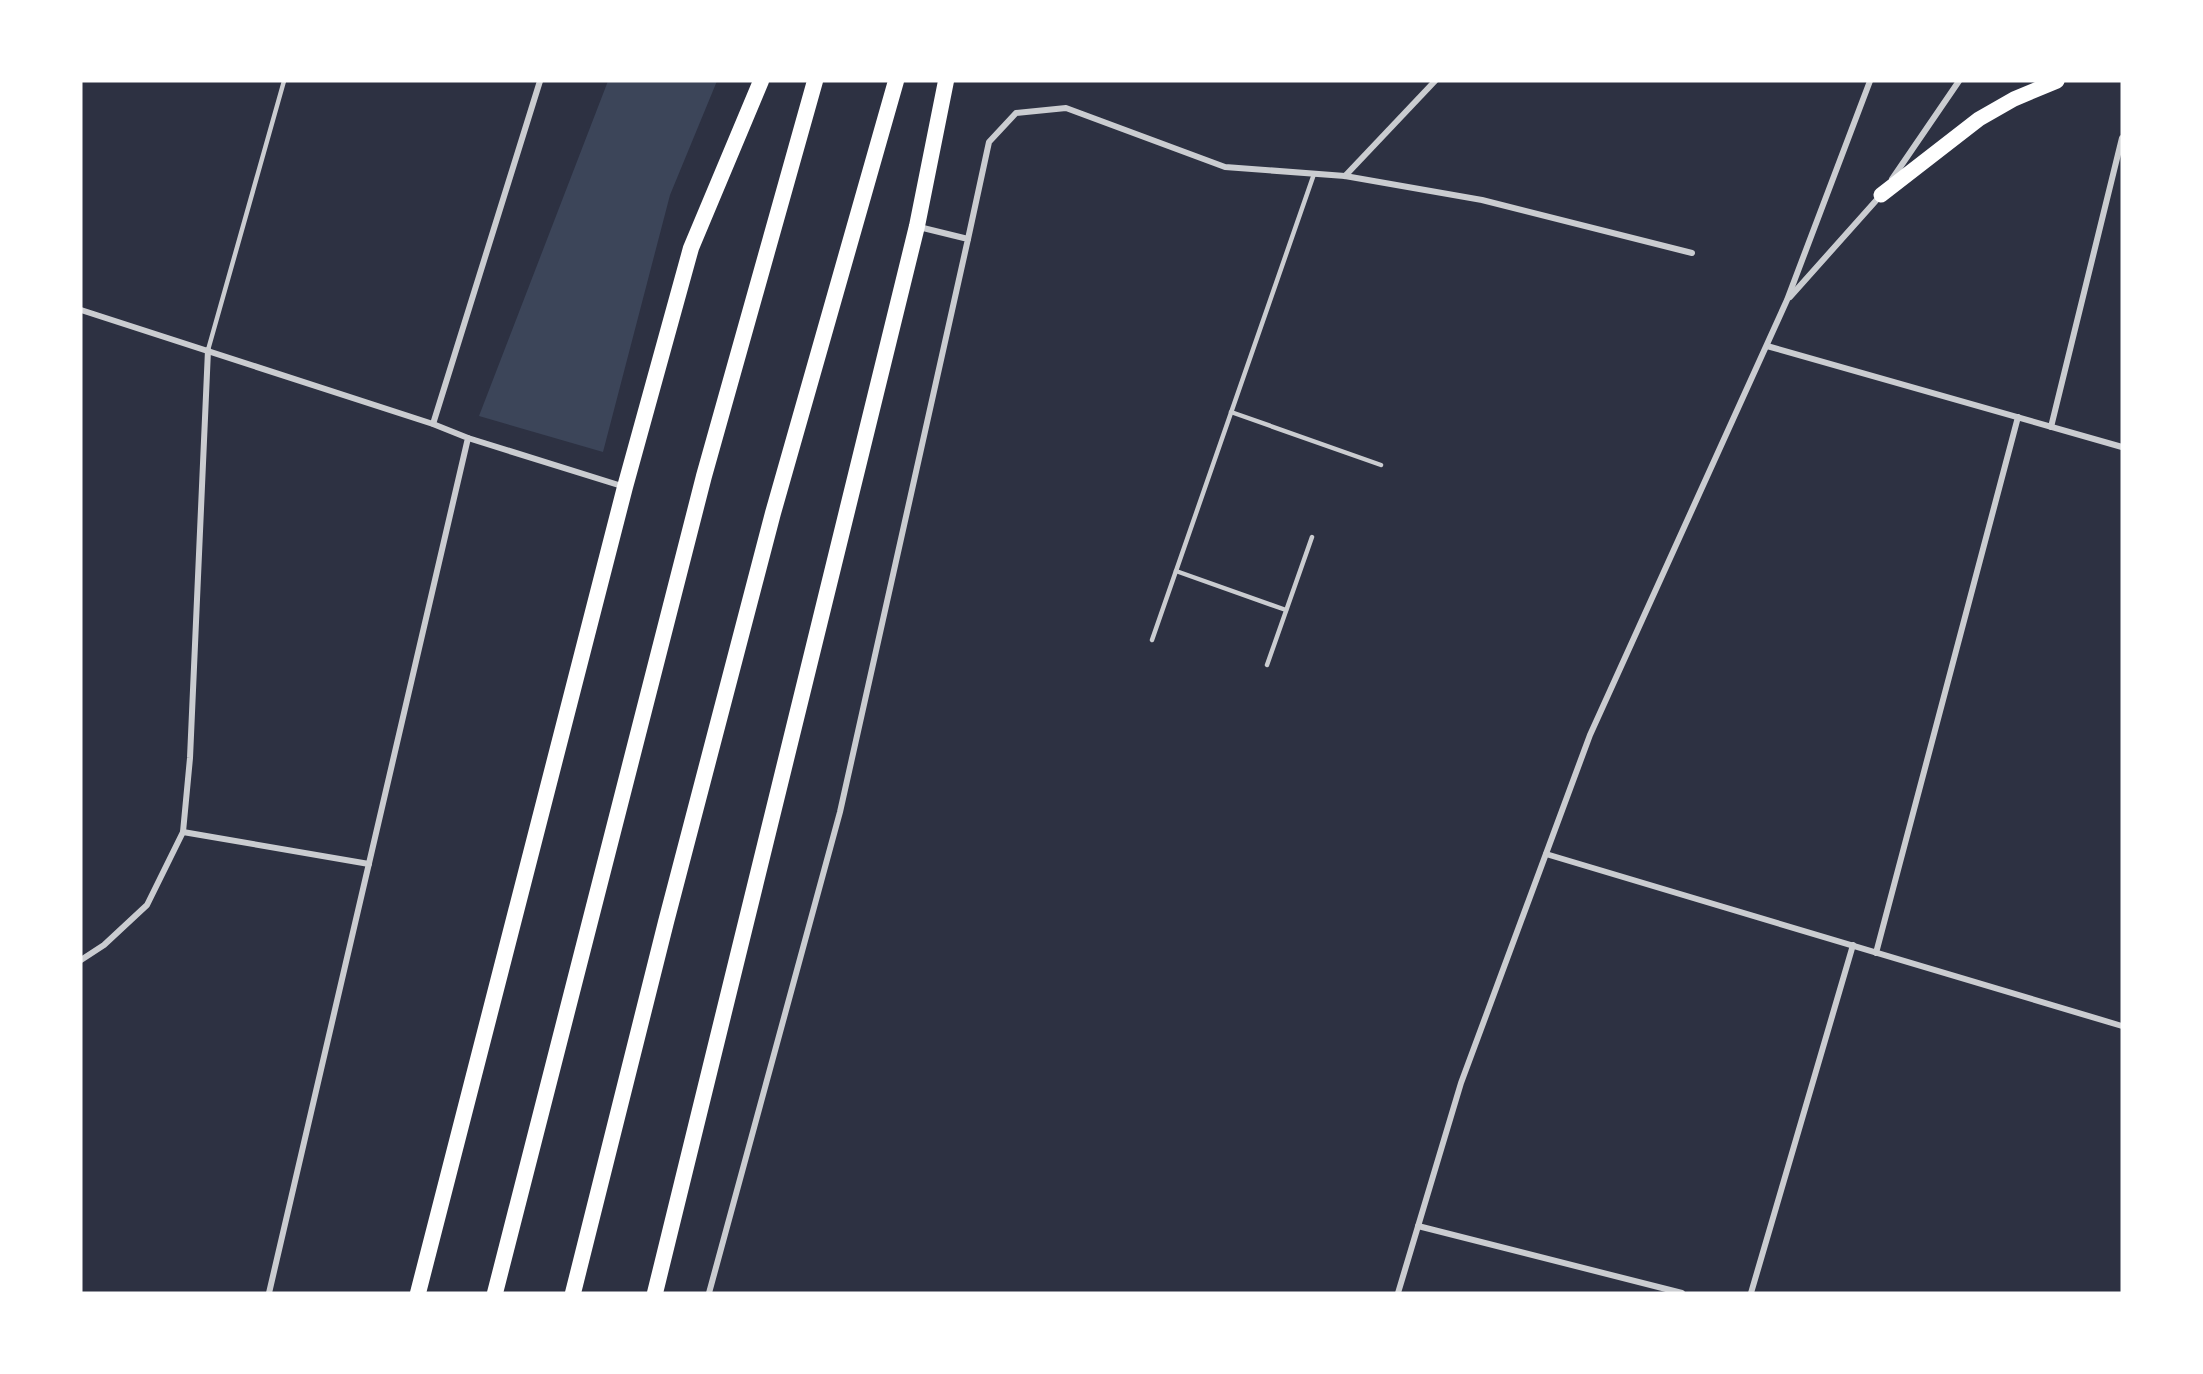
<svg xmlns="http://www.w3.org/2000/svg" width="2203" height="1374" font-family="'Fira Sans Condensed',sans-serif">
	<rect width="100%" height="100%" fill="#2d3142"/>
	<path fill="#3c4559" d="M608 81H717L670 195 603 452 479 416Z"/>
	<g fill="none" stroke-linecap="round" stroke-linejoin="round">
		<g stroke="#caccd0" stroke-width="4.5">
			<path d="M208 350 284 81"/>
			<path d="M1231 412 1381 465"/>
			<path d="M1176 571 1286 610"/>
			<path d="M1152 640 1314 174"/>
			<path d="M1267 665 1312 537"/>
		</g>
		<g stroke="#caccd0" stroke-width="6">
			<path d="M1345 176 1435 81"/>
			<path d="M1892 179 1959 81"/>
			<path d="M968 239 989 142 1016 113 1066 108 1225 167 1345 176 1482 200 1692 253"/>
			<path d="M1790 297 1881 195"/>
			<path d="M81 310 433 424 468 438 269 1293"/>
			<path d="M1767 346 2122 447"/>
			<path d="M433 424 540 81"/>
			<path d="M2051 427 2122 138"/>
			<path d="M468 438 625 487"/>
			<path d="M183 832 369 864"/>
			<path d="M1546 854 2122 1026"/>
			<path d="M1876 953 2018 417"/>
			<path d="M81 960 104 945 147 905 183 832 190 758 208 350"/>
			<path d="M1418 1226 1682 1293"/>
			<path d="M709 1293 840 812 968 239 919 227"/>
			<path d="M1398 1293 1461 1083 1590 735 1787 300 1870 81"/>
			<path d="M1751 1293 1853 945"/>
		</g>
		<path stroke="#fff" stroke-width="15" d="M1881 195 1979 119 2014 99 2057 81"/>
		<g stroke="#fff" stroke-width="16">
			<path d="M418 1293 625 487 691 248 761 81"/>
			<path d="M495 1293 704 476 815 81"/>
			<path d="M573 1293 666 922 773 513 896 81"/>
			<path d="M655 1293 917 226 946 81"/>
		</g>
	</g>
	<rect width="2203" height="1374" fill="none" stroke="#ffffff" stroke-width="165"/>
</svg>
